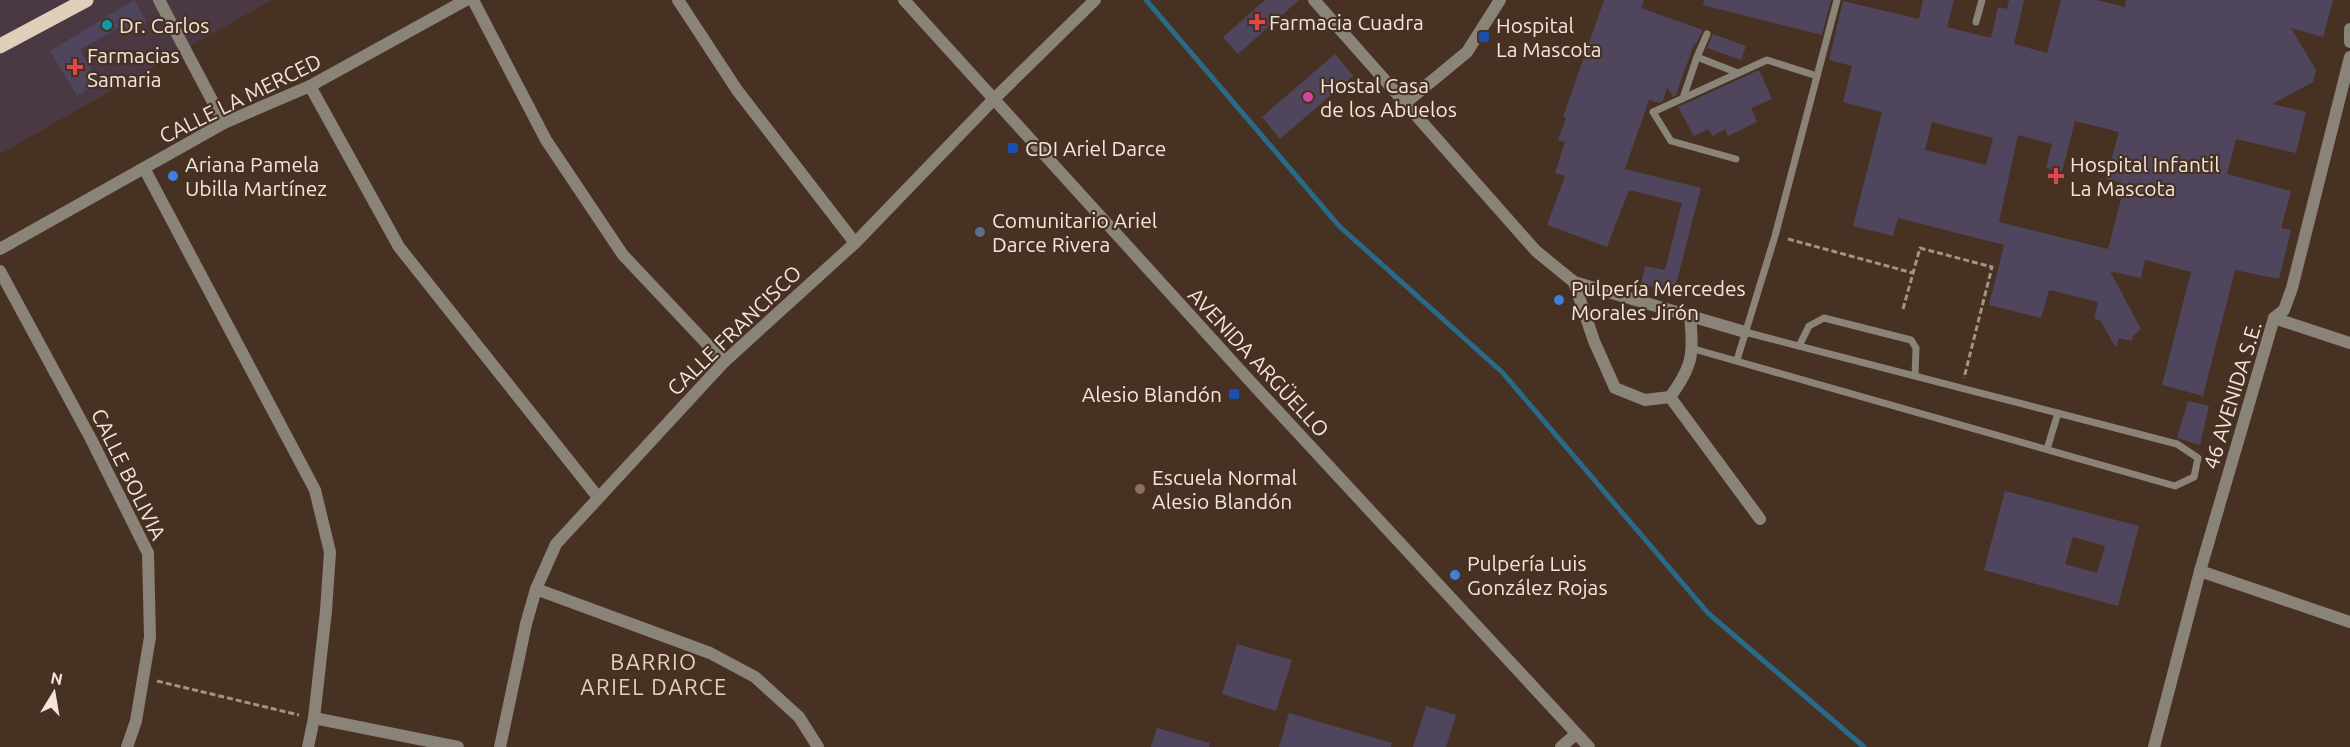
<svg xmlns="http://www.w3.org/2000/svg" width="2350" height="747" font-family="Ubuntu,sans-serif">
	<rect width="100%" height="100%" fill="#473122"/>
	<path fill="#4a3843" d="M0 0H272L0 154Z"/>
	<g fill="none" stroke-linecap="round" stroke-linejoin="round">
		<path stroke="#286b89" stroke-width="5" d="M1146 0 1339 226 1502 372 1708 613 1864 747"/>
	</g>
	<g fill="#4f465e" fill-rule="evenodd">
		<path d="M134 0 147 22 126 34 121 26 80 50 99 83 77 96 50 51Z"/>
		<path d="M1265 0H1299L1238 54 1223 37Z"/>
		<path d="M1604 0H1644L1641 8 1703 30 1696 44H1694L1676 95 1673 97 1667 87 1663 101 1659 103 1649 100 1625 169 1701 188 1674 292 1641 284 1645 266 1665 270 1682 203 1629 190 1607 247 1547 225 1565 176 1555 173 1565 142 1558 140 1566 118 1563 117Z"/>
		<path d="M1704 0H1831L1822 35 1703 5Z"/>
		<path d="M1923 0H1954L1947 27 1991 38 1998 7 2007 9 2009 0H2024L2014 44 2047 53 2061 0H2097L2125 7 2126 0H2333L2323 37 2291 28 2316 70 2313 82 2272 104 2306 112 2296 153 2236 139 2227 174 2291 191 2281 228 2291 230 2279 279 2235 270 2203 396 2162 385 2191 272 2145 260 2141 278 2110 271 2141 329 2133 336 2132 341 2119 338 2116 348 2100 320 2094 319 2098 302 2049 290 2041 318 1989 305 2004 245 1898 218 1893 236 1853 226 1882 112 1843 102 1852 66 1829 60 1843 1 1919 19ZM2075 121 2119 132 2106 179 2125 184 2108 249 1999 222 2018 135 2052 144 2046 168 2062 172ZM1932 122 1993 138 1986 165 1925 150Z"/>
		<path d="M1713 34 1746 46 1741 60 1707 48Z"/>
		<path d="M1335 54 1353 76 1280 139 1262 117Z"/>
		<path d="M1759 70 1772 99 1751 108 1757 122 1728 136 1725 129 1713 136 1708 129 1694 136 1678 107Z"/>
		<path d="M2188 401 2209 406 2200 445 2177 438Z"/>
		<path d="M2005 491 2139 526 2118 606 1984 570ZM2073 537 2105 546 2097 573 2065 564Z"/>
		<path d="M1237 644 1292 660 1276 711 1222 694Z"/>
		<path d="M1426 706 1456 715 1446 747H1413Z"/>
		<path d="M1289 713 1392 743 1391 747H1279Z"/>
		<path d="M1157 728 1210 743 1209 747H1151Z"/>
	</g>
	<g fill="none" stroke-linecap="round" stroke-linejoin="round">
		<g stroke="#a49286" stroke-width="3" stroke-dasharray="6 3" stroke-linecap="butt">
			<path d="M1788 239 1913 273"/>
			<path d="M1903 309 1920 248 1992 267 1964 378"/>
			<path d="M157 681 299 715"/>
		</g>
		<g stroke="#8a8378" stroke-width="7">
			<path d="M1976 22 1982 0"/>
			<path d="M1707 34 1697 57 1738 73"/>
			<path d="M1683 98 1697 57"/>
			<path d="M1736 159 1671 141 1653 112 1767 60 1817 76"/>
			<path d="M1799 346 1809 326 1824 318 1911 340 1916 348 1915 376"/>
			<path d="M1694 349 2175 486 2194 477 2198 458 2177 444 1745 332"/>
			<path d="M1737 360 1775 236 1837 0"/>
			<path d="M2047 449 2058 413"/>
		</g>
		<g stroke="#8a8378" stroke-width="12">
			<path d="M159 0 224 123"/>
			<path d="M473 0 546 140 623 255 724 362"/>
			<path d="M678 0 737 90 855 243"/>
			<path d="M904 0 1249 380 1589 747"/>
			<path d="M1314 0 1536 251 1574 282 1745 332"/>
			<path d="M2350 29V42"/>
			<path d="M310 86 399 247 597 496"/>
			<path d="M1404 104 1467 52 1500 0"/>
			<path d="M144 168 315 490 330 552 326 611 314 718 308 747"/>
			<path d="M0 249 224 123 310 86 466 0"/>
			<path d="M0 271 91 439 148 553 150 637 136 721 127 747"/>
			<path d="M1574 282 1594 341 1615 388 1645 400 1670 397C1693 366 1694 353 1690 316"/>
			<path d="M2274 318 2350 343"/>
			<path d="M1670 397 1760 519"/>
			<path d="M2200 571 2350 622"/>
			<path d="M536 589 710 653 755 677 799 717 818 747"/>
			<path d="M314 718 458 747"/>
			<path d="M500 747 526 624 536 589 556 544 724 362 855 243 993 100 1095 0"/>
			<path d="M1561 747 1576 734"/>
			<path d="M2154 747 2200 571 2274 318 2284 310 2292 288 2350 57"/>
		</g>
		<path stroke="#ddcfb8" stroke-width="15" d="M0 46 86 0"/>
	</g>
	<g fill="#e0444e" stroke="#473122" stroke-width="2">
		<path d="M1254 13h6v6h6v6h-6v6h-6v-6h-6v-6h6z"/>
		<path d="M72 58h6v6h6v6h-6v6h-6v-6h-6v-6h6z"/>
		<path d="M2053 167h6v6h6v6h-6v6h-6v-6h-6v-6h6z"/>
	</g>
	<circle fill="#0f9aa8" stroke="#473122" stroke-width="2" cx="107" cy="25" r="6"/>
	<g fill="#1a4fb4" stroke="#473122" stroke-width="2">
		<rect x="1478" y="31" width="12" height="12" rx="3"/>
		<rect x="1007" y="142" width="12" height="12" rx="3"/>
		<rect x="1228" y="388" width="12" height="12" rx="3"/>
	</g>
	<circle fill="#d1479c" stroke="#473122" stroke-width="2" cx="1308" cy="97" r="6"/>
	<g fill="#3f7fe0" stroke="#473122" stroke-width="2">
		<circle cx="173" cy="176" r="6"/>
		<circle cx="1559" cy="300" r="6"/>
		<circle cx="1455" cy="575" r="6"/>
	</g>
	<circle fill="#5c6f8a" stroke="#473122" stroke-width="2" cx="980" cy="232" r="6"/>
	<circle fill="#8d6e63" stroke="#473122" stroke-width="2" cx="1140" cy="489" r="6"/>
	<g text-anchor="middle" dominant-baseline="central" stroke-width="4.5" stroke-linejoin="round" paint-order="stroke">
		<g font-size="21" fill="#f3e5db" stroke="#473122" text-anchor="start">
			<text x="1269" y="22">Farmacia Cuadra</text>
			<text x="119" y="25">Dr. Carlos</text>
			<text x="1496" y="25">Hospital<tspan x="1496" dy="24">La Mascota</tspan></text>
			<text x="87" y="55">Farmacias<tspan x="87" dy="24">Samaria</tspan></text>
			<text x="1320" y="85">Hostal Casa<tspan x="1320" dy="24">de los Abuelos</tspan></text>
			<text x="1025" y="148">CDI Ariel Darce</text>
			<text x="185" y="164">Ariana Pamela<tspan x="185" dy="24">Ubilla Martínez</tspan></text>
			<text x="2070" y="164">Hospital Infantil<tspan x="2070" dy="24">La Mascota</tspan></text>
			<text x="992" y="220">Comunitario Ariel<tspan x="992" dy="24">Darce Rivera</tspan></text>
			<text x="1571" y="288">Pulpería Mercedes<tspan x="1571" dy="24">Morales Jirón</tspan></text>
			<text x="1222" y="394" text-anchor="end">Alesio Blandón</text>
			<text x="1152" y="477">Escuela Normal<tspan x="1152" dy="24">Alesio Blandón</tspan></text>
			<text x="1467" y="563">Pulpería Luis<tspan x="1467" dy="24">González Rojas</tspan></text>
		</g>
		<g font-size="21" fill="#f3e5db" stroke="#473122">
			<text transform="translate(240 98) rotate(-26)">CALLE LA MERCED</text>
			<text transform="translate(734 330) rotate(-44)">CALLE FRANCISCO</text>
			<text transform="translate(1259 362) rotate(47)">AVENIDA ARGÜELLO</text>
			<text transform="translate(2232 395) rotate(-73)">46 AVENIDA S.E.</text>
			<text transform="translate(129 474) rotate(64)">CALLE BOLIVIA</text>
		</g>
		<g font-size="22" letter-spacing="1.5" fill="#ebcfbc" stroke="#473122">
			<text x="654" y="661">BARRIO<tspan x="654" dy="25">ARIEL DARCE</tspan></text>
		</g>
	</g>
	<g transform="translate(54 693) rotate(11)" stroke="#473122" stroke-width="4.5" paint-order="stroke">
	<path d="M0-4.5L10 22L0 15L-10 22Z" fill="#f3e5db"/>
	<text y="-9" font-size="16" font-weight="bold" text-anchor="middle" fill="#f3e5db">N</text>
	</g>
</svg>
